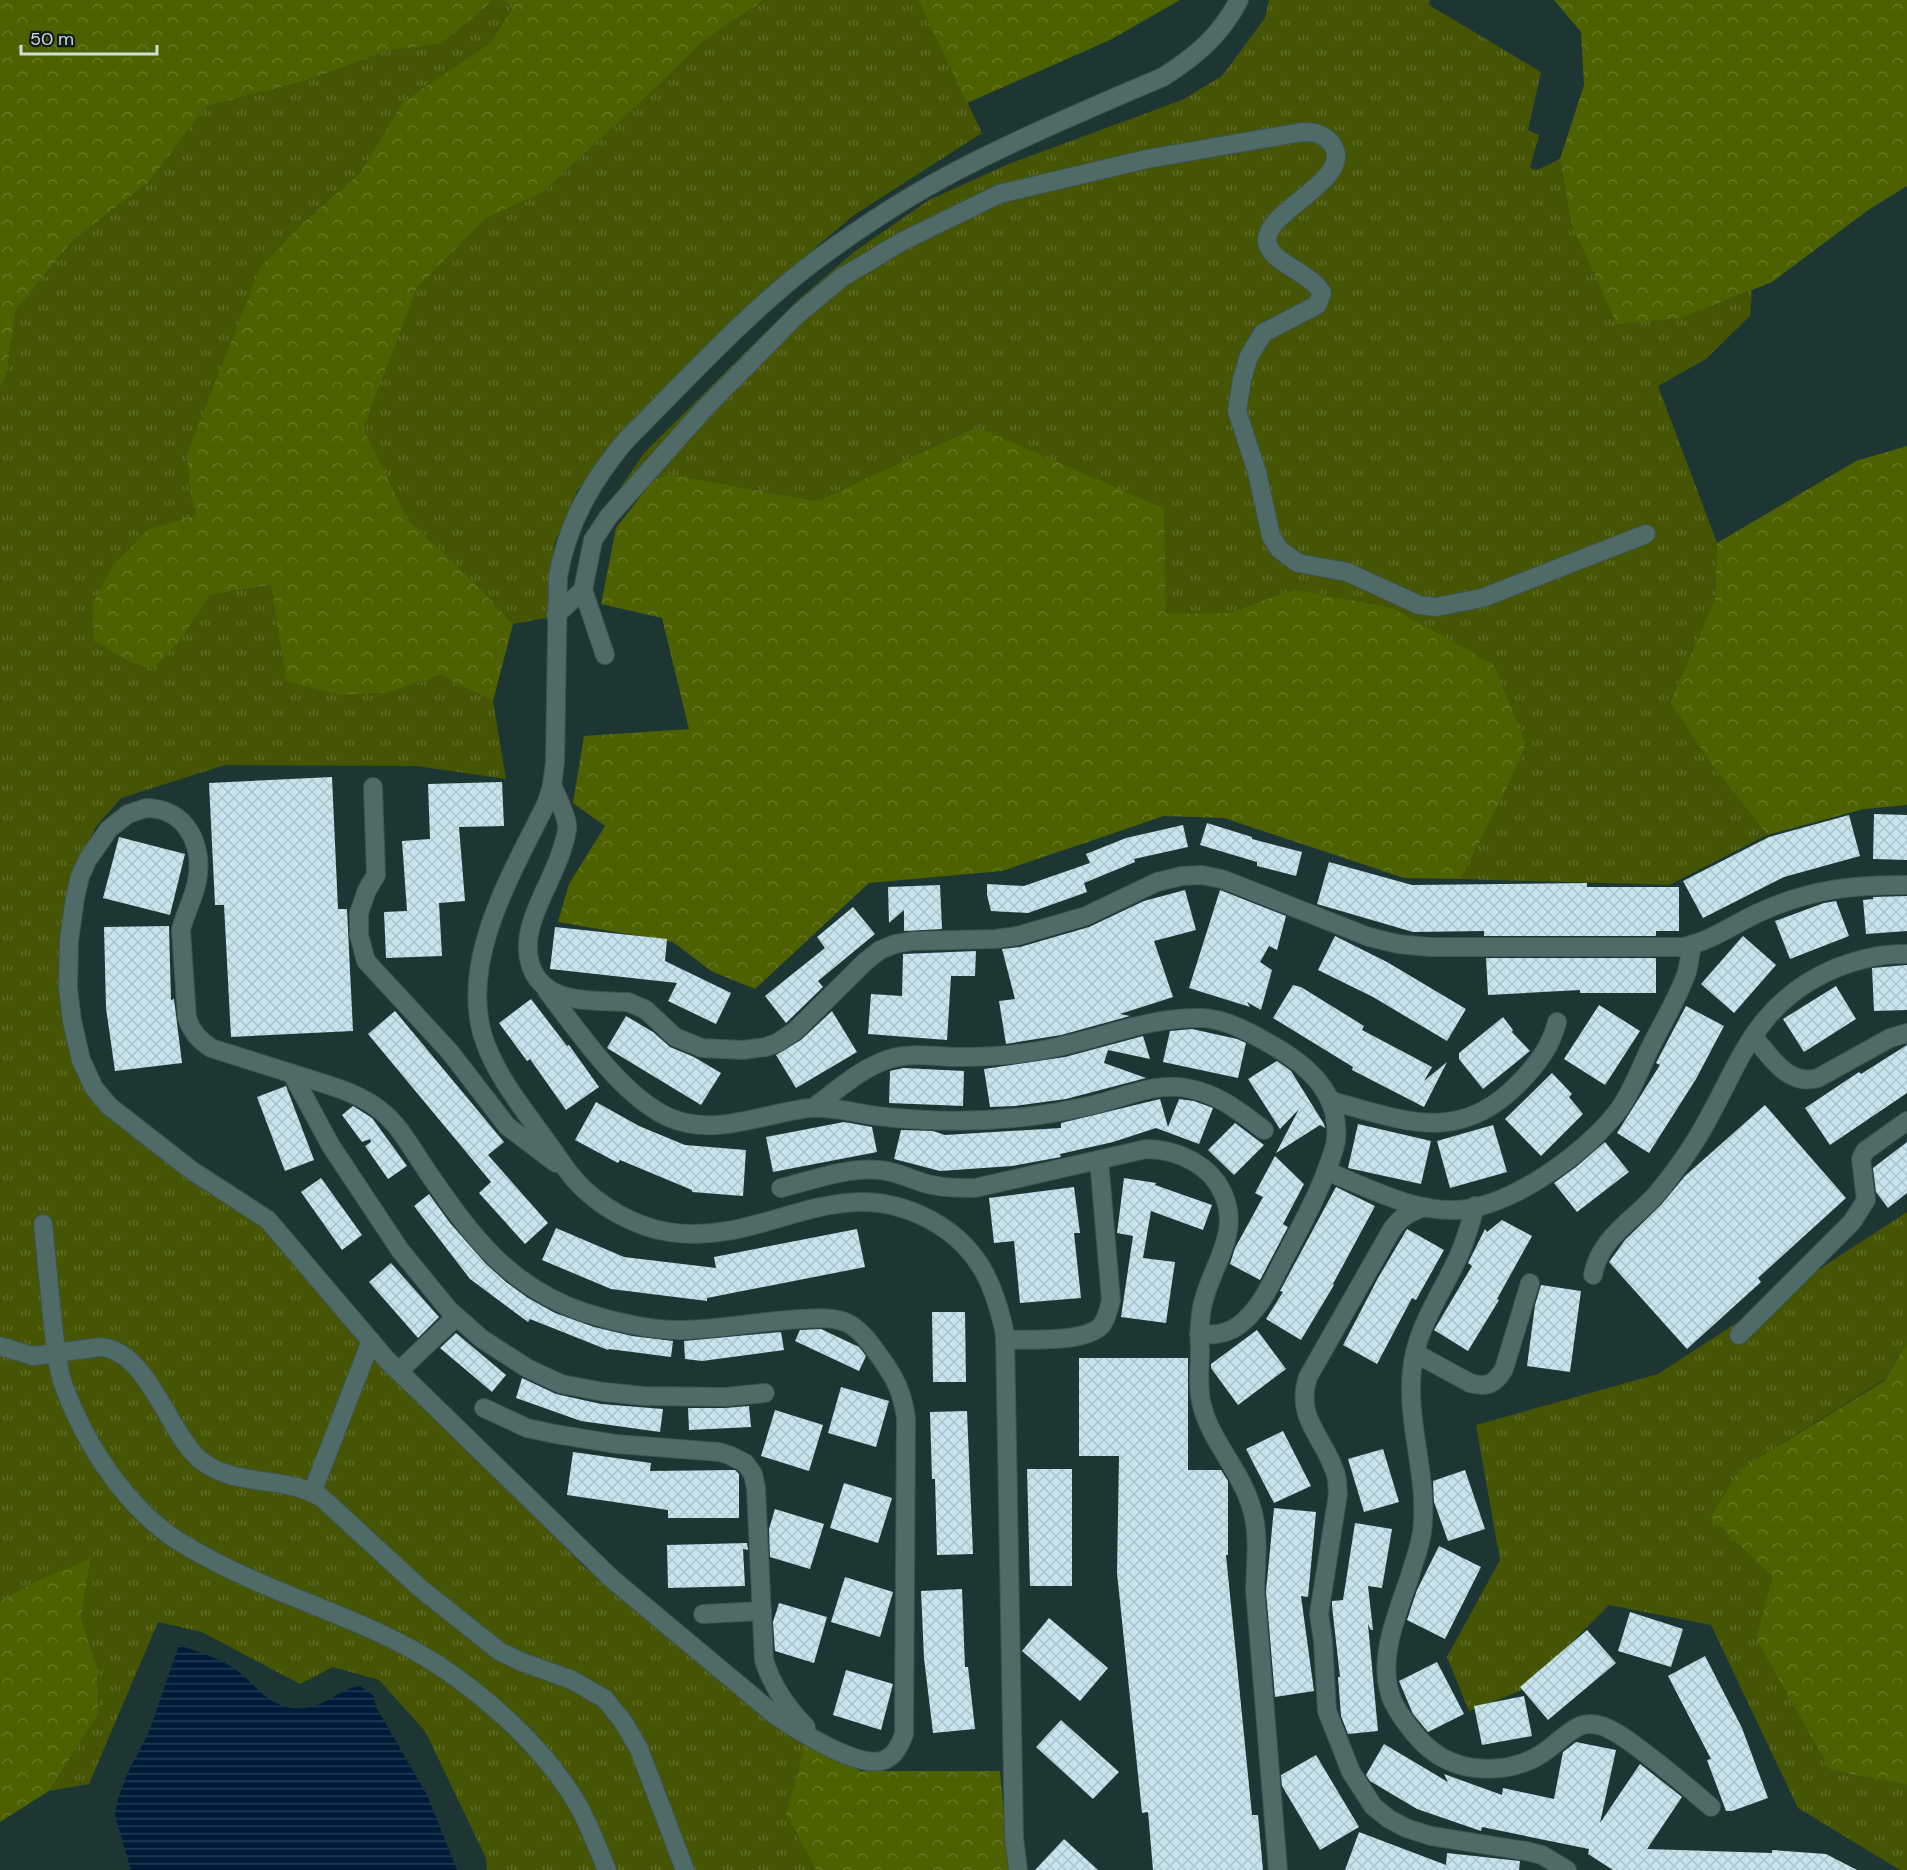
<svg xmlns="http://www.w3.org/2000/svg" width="1907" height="1870" font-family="'DM Sans',sans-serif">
	<defs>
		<pattern id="grass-tufts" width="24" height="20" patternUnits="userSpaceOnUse" patternTransform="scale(1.5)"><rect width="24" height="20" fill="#455504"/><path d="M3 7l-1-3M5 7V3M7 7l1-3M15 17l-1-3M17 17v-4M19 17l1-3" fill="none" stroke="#5f6d28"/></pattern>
		<pattern id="forest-crowns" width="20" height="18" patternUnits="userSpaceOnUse" patternTransform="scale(1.5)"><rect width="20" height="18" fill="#4e6100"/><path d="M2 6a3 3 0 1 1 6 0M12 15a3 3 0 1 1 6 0" fill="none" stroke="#667725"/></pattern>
		<pattern id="water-rules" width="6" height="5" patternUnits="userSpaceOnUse" patternTransform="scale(1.5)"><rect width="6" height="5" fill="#001b38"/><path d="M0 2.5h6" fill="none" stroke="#243c54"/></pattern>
		<pattern id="building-cross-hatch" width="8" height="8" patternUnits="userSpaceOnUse" patternTransform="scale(1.5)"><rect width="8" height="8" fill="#c7e3ec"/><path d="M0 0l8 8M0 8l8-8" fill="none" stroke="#acc3ca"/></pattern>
	</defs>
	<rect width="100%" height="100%" fill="#1d3633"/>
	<g fill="url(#grass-tufts)">
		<path d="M494 0H501L513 5 490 43 403 102 360 173 304 222 261 266 191 496 196 515 148 529 182 638 210 595 271 585 339 695 388 693 440 675 493 701 506 779 416 766 225 765 121 798 95 828 79 864 63 991 87 1088 263 1225 583 1566 805 1744 786 1815 816 1870H487L486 1858 425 1731 379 1680 333 1667 300 1684 202 1632 158 1622 89 1784 49 1791 99 1713 97 1668 81 1617 91 1560 36 1581 0 1601V387L6 376 16 310 74 239 148 183 207 106 305 81 387 51 441 44Z"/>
		<path d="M764 0H918L982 133 854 215 802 259 612 443 577 491 554 545 547 618 513 624 477 585 407 518 362 428 417 288 485 219 542 193 657 87 702 42Z"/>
		<path d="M1269 0H1430L1429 5 1541 72 1528 130 1539 135 1530 168 1537 170 1560 159 1571 222 1682 318 1752 290 1750 316 1706 359 1658 386 1717 543 1715 599 1670 702 1711 764 1767 835 1669 885 1461 879 1505 792 1526 744 1392 608 1295 589 1228 613 1165 615 977 427 817 501 668 474 617 493 644 453 798 300 854 252 929 200 1011 163 1182 100 1222 76 1265 18Z"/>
		<path d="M1907 1212V1342L1884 1380 1739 1470 1710 1517 1772 1577 1756 1639 1830 1770 1907 1785V1870H1900L1798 1808 1711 1625 1609 1605 1525 1689 1469 1711 1447 1657 1500 1560 1476 1425 1658 1374Z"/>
	</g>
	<g fill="url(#forest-crowns)">
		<path d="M0 0H494L441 44 387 51 305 81 207 106 148 183 74 239 16 310 6 376 0 387Z"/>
		<path d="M501 0H764L702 42 657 87 542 193 485 219 417 288 363 428 407 518 477 585 513 624 493 701 440 675 388 693 339 695 287 681 271 585 210 595 182 638 152 669 127 660 94 641 93 603 113 566 148 529 196 515 191 496 187 454 261 266 304 222 360 173 403 102 490 43 513 6Z"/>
		<path d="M918 0H1180L1110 40 967 103Z"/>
		<path d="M1554 0H1907V186L1867 211 1772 282 1682 318 1617 324 1571 222 1560 159 1584 85 1581 32Z"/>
		<path d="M977 427 1164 509 1166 614 1228 613 1295 589 1392 608 1493 664 1526 744 1505 792 1461 879 1404 878 1224 818 1164 816 1002 871 869 883 755 989 711 971 673 942 558 922 569 884 605 826 573 803 584 736 689 729 662 618 601 604 616 528 653 480 668 474 817 501Z"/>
		<path d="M1907 446V805L1864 809 1767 835 1711 764 1670 702 1715 599 1717 543 1856 461Z"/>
		<path d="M1907 1342V1785L1830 1770 1756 1639 1772 1577 1710 1517 1739 1470 1884 1381Z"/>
		<path d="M91 1559 81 1617 97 1668 99 1713 49 1791 0 1822V1601L36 1581Z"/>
		<path d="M805 1744 861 1771H1000L1009 1870H816L786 1815Z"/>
	</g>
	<path fill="url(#water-rules)" d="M179 1645C195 1651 212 1656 227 1664 255 1679 267 1713 305 1708 325 1706 340 1689 360 1686L374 1696 376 1707 427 1795 457 1870H131L115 1815 118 1799 127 1774 149 1732Z"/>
	<g fill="url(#building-cross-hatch)">
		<path d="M332 777 338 909H347L353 1031 231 1037 224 905H215L209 783Z"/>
		<path d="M502 782 504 826 459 827 465 901 439 903 442 956 386 958 384 912 407 911 402 841 430 839 428 784Z"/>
		<path d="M1874 814 1907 815V860L1873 859Z"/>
		<path d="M1849 815 1860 856 1784 877 1703 918 1683 881 1769 837Z"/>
		<path d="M1207 823 1252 837V839L1302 852 1296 876 1257 866V862L1200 845Z"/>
		<path d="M1183 825 1188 847 1134 859 1135 862 1084 883 1087 892 1028 913 991 911 987 895V884L1024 886 1090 863 1086 854 1126 838Z"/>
		<path d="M119 837 185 854 170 915 103 898Z"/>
		<path d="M1329 862 1412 885 1587 883V887H1679V931H1656V936H1484V931L1413 932 1317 904Z"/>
		<path d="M940 885 942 929 904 931V910L889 923 888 887Z"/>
		<path d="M1185 890 1196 930 1154 941 1173 997 1120 1014 1130 1016 1061 1035 1006 1044 999 1001 1015 999 1002 949 1020 947 1089 927 1144 901Z"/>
		<path d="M1220 890 1286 916 1277 950 1269 946 1260 962 1272 970 1261 1010 1247 1002 1250 1007 1189 988Z"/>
		<path d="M1907 896V931L1866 934 1863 900 1873 899V897Z"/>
		<path d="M1836 901 1849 936 1790 959 1775 921 1824 903Z"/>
		<path d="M853 907 875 934 818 981 823 987 786 1023 765 996 825 948 817 937Z"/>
		<path d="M169 926 171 1000 174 999 182 1063 115 1071 106 1008 104 927Z"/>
		<path d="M555 927 667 939 665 961 731 993 716 1024 668 1001 677 983 550 969Z"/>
		<path d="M1335 936 1387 962 1466 1009 1447 1041 1373 997 1318 970Z"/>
		<path d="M1743 936 1776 965 1734 1013 1701 984Z"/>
		<path d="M976 951 975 976H951L947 1040 868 1034 871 994 902 996 903 954Z"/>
		<path d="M1486 958H1656V993H1580V990L1488 995Z"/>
		<path d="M1907 965V1010L1874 1011 1872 968Z"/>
		<path d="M1293 985 1301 987 1364 1026 1362 1030 1432 1067 1424 1081 1447 1062 1424 1107 1352 1070 1353 1067 1273 1018Z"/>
		<path d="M1836 986 1856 1019 1804 1052 1783 1019Z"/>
		<path d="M531 999 567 1046 569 1045 599 1087 566 1110 530 1059 527 1061 499 1023Z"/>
		<path d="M1599 1005 1640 1031 1605 1085 1564 1059Z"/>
		<path d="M1686 1006 1724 1026 1696 1079 1649 1153 1617 1133 1660 1065 1656 1063Z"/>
		<path d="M395 1011 504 1142 488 1155 548 1223 525 1244 479 1193 491 1182 368 1034Z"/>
		<path d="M832 1011 857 1052 796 1088 776 1055 801 1040Z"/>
		<path d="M626 1016 653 1032 670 1047 694 1057 721 1073 701 1105 607 1048Z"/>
		<path d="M1503 1017 1513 1030 1512 1032 1530 1051 1483 1089 1459 1059V1053Z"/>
		<path d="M1192 1029 1237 1039 1246 1043 1238 1078 1163 1062 1170 1031Z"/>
		<path d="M1143 1036 1150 1059 1108 1050 1104 1063 1146 1078 1066 1099 1015 1106 990 1107 984 1069 1065 1057Z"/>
		<path d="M1907 1045V1093L1830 1145 1805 1108 1859 1072 1861 1074Z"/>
		<path d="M1277 1061 1291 1071 1324 1124 1325 1128 1320 1125 1276 1153 1299 1109 1280 1129 1248 1079Z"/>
		<path d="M903 1068 964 1071 963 1106 889 1103 890 1071Z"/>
		<path d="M1552 1073 1572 1094 1569 1097 1583 1114 1541 1156 1505 1119Z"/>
		<path d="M286 1086 314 1160 285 1171 257 1097Z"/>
		<path d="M1160 1099 1168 1127 1179 1099 1194 1101 1213 1108 1199 1144 1156 1128 1113 1142 1060 1154 1061 1157 1012 1166 940 1171 894 1159 901 1130 933 1131 945 1135 1061 1128V1123Z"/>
		<path d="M596 1102 639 1126 685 1145 746 1150 743 1196 692 1192V1190L620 1160 618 1163 575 1140Z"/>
		<path d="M1765 1105 1846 1198 1758 1278 1761 1282 1687 1349 1609 1262 1625 1240 1661 1205 1685 1176Z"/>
		<path d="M353 1106 372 1118 407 1166 388 1179 365 1146 371 1142 370 1139 362 1142 342 1115Z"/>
		<path d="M844 1122 872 1127 877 1152 773 1172 766 1137Z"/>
		<path d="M1235 1123 1264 1145 1234 1175 1208 1150Z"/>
		<path d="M1358 1124 1431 1141 1421 1184 1348 1168Z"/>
		<path d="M1493 1125 1507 1172 1450 1188 1437 1141Z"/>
		<path d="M1605 1142 1629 1172 1577 1212 1554 1183 1576 1167Z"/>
		<path d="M1907 1142V1193L1888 1208 1876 1192 1873 1168Z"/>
		<path d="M1275 1156 1304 1184 1283 1224 1288 1227 1260 1280 1230 1264 1235 1248 1263 1197 1255 1193Z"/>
		<path d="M321 1178 362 1235 342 1250 301 1192Z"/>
		<path d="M1124 1178 1156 1183 1155 1185 1212 1205 1203 1230 1151 1211 1143 1258 1175 1262 1166 1323 1121 1317 1133 1236 1117 1233Z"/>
		<path d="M1074 1187 1080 1233H1074L1081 1298 1020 1303 1014 1241 994 1243 989 1198Z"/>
		<path d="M1336 1187 1375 1206 1333 1284 1334 1285 1301 1340 1266 1319 1283 1292 1280 1291Z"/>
		<path d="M429 1194 450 1223 486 1264 506 1282 528 1298 555 1313 594 1327 632 1336 673 1341 671 1357 609 1349 608 1350 530 1319 528 1322 470 1279 414 1206Z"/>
		<path d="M1502 1220 1532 1236 1497 1299 1499 1300 1468 1351 1434 1330 1472 1266 1468 1263 1485 1229 1487 1232Z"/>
		<path d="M556 1228 624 1257 716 1268 714 1257 857 1229 865 1267 707 1298V1301L611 1289 542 1260Z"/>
		<path d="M1407 1229 1444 1250 1416 1300 1412 1298 1377 1364 1343 1345 1378 1278Z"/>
		<path d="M391 1263 439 1317 418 1338 369 1282Z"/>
		<path d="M1541 1285 1581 1291 1570 1372 1527 1366 1535 1305Z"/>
		<path d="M932 1312H965L966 1382H933Z"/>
		<path d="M821 1329 859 1347 866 1356 859 1371 795 1341 800 1330Z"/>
		<path d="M1257 1330 1286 1369 1238 1405 1211 1368V1364Z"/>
		<path d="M781 1332 784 1350 702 1361 685 1359 684 1341Z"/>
		<path d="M456 1333 506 1375 492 1392 440 1348Z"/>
		<path d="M1079 1358H1188V1470H1221L1228 1481V1555H1226L1252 1815H1258L1263 1870H1153L1148 1812 1142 1813 1117 1573 1119 1456H1079Z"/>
		<path d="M522 1378 556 1394 601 1404 663 1409 660 1432 581 1421 516 1398Z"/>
		<path d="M841 1387 889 1401 876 1447 828 1433Z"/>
		<path d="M749 1406 751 1427 689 1430 688 1408H725Z"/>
		<path d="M775 1410 823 1425 809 1471 761 1456Z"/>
		<path d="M967 1411 973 1554 937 1555 935 1479H932L930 1412Z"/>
		<path d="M1283 1431 1311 1486 1274 1503 1246 1449Z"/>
		<path d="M1383 1449 1399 1502 1364 1512 1348 1459Z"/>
		<path d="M573 1452 651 1463 650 1471 735 1470 739 1474V1518H668V1510L567 1495Z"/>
		<path d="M1027 1469H1072V1586H1030Z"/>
		<path d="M1465 1470 1485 1529 1448 1541 1434 1502 1433 1481Z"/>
		<path d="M844 1483 892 1498 878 1543 830 1528Z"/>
		<path d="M1274 1508 1316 1512 1308 1597 1301 1596 1314 1691 1275 1697 1266 1591Z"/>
		<path d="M775 1509 824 1524 810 1569 770 1557 769 1529Z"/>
		<path d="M1355 1523 1392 1529 1382 1588 1368 1586 1373 1630H1371L1368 1624 1378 1731 1348 1734 1341 1716 1338 1677H1340L1332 1606V1601L1343 1600Z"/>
		<path d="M747 1543 748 1550 743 1549 745 1586 668 1588 667 1545Z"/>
		<path d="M1439 1546 1481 1567 1445 1639 1407 1620 1417 1590Z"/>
		<path d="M845 1577 893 1592 880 1637 831 1622Z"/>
		<path d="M962 1589 965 1667H968L975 1729 933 1733 924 1658 921 1591Z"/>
		<path d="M779 1603 827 1617 814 1663 775 1651 773 1622Z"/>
		<path d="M1630 1612 1683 1629 1671 1667 1618 1651Z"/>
		<path d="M1049 1618 1108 1668 1080 1701 1022 1651Z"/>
		<path d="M1587 1630 1616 1663 1548 1720 1520 1687Z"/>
		<path d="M1705 1656 1742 1728 1768 1798 1732 1811H1726L1707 1760 1711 1759 1668 1676Z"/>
		<path d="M1437 1662 1464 1714 1428 1732 1413 1714 1399 1681Z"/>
		<path d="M846 1670 893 1684 881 1730 833 1715Z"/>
		<path d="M1524 1696 1532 1736 1482 1745 1474 1706Z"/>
		<path d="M1061 1720 1119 1772 1093 1799 1036 1747Z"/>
		<path d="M1576 1742 1616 1750 1600 1823 1640 1764 1682 1797 1647 1849 1772 1853V1850L1826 1854 1857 1870H1613L1588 1854 1589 1849 1482 1827 1481 1831 1417 1809 1370 1781 1366 1775 1384 1744 1448 1782 1444 1774 1502 1795 1503 1788 1554 1799 1563 1752Z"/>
		<path d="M1316 1755 1359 1827 1320 1850 1282 1786 1281 1775Z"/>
		<path d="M1359 1832 1446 1865 1447 1853 1520 1861 1519 1870H1345Z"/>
		<path d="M1064 1839 1098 1870H1035Z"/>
	</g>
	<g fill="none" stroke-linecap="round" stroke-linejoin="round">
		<g stroke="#3d5451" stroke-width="20">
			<g id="minor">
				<path d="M583 590 605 655"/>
				<path d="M556 615 583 590 593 540 609 516 706 407 798 314 841 278 901 242 999 194 1147 159 1302 132C1314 132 1323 133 1331 143 1358 178 1267 209 1267 240 1267 262 1311 272 1322 293L1317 305 1263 333 1249 356 1242 379 1237 411 1257 472 1271 536 1279 549 1298 563 1347 572 1419 605 1436 607 1482 598 1646 534"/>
				<path d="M552 785C557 797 565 811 567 824 568 831 565 839 563 846 553 883 519 925 530 963 542 1006 593 1000 628 1002L646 1010 675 1037 702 1048 743 1050 766 1047 777 1043 795 1031 866 961 880 950 895 944 912 941 995 939 1017 936 1086 916 1157 882 1182 876 1202 875 1222 879 1369 937 1398 944 1429 947H1682C1710 942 1732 925 1758 913 1810 889 1851 885 1907 885"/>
				<path d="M373 787 376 875 367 890 359 913V935L366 961 450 1052 507 1126 556 1163"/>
				<path d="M146 808C186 808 204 845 197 881 194 898 185 913 181 930L187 1018C192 1032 198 1039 211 1048 242 1058 274 1068 306 1078 331 1086 359 1093 380 1110 400 1125 413 1151 427 1171 470 1234 509 1288 586 1313 614 1322 654 1331 684 1330 723 1329 761 1321 801 1319 816 1318 831 1317 845 1322 860 1328 871 1344 880 1357 896 1379 902 1392 906 1418L904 1734C900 1746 894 1758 881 1761 855 1767 797 1730 775 1715L612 1579 386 1359 268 1220 191 1170 109 1106 94 1088 81 1060 72 1021 68 988 69 941 75 898 80 876 88 859 109 829 128 814Z"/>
				<path d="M547 991C579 1032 621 1095 668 1117 714 1138 763 1113 810 1108 835 1106 861 1115 886 1117 954 1124 1026 1121 1093 1105 1123 1098 1154 1082 1186 1088 1217 1093 1239 1111 1264 1130"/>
				<path d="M1753 1036C1770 1056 1788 1087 1818 1078L1890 1038 1907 1033"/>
				<path d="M292 1074 331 1146 400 1250 449 1310 482 1339 527 1368 561 1384 604 1392 644 1396 725 1397 765 1393"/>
				<path d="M1331 1101C1407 1121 1460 1146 1522 1080 1538 1063 1551 1046 1557 1022"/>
				<path d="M813 1108C836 1091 861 1068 889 1059 912 1052 938 1057 962 1057 989 1057 1016 1055 1043 1050 1097 1041 1147 1016 1203 1018 1226 1019 1251 1033 1270 1044 1301 1061 1334 1087 1336 1125 1337 1133 1336 1144 1333 1152 1322 1188 1303 1222 1286 1255 1274 1277 1264 1303 1245 1320 1232 1333 1217 1336 1199 1334"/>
				<path d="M1326 1171C1367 1187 1412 1212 1457 1210 1512 1207 1589 1151 1620 1108 1633 1089 1641 1067 1651 1046 1663 1022 1678 998 1687 972 1689 964 1690 954 1692 945"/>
				<path d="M781 1188C813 1180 847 1167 880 1170 895 1171 910 1179 924 1183 941 1188 958 1188 975 1188L1146 1149C1177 1149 1212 1165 1224 1196 1239 1232 1215 1262 1205 1296 1199 1313 1199 1332 1200 1350 1200 1367 1197 1388 1202 1405 1210 1440 1239 1468 1250 1503 1260 1530 1256 1561 1255 1589L1278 1870"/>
				<path d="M1475 1206C1471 1222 1466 1238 1460 1253 1443 1292 1416 1327 1412 1370 1406 1424 1429 1478 1422 1532 1420 1547 1414 1561 1410 1576 1398 1612 1378 1656 1390 1694 1394 1708 1405 1722 1414 1733 1429 1752 1450 1765 1475 1768 1503 1771 1529 1765 1551 1747 1560 1740 1570 1730 1580 1726 1587 1723 1596 1724 1602 1726 1616 1731 1629 1741 1641 1750 1665 1768 1688 1787 1711 1807"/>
				<path d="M1425 1207C1410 1212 1400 1217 1391 1231L1308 1377C1294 1419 1326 1439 1336 1475 1338 1481 1337 1488 1338 1494L1319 1614 1323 1641 1327 1711 1351 1772 1373 1806 1389 1819 1406 1828 1431 1836 1526 1851 1542 1855 1567 1870"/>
				<path d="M43 1224C46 1255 49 1286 52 1316 55 1339 56 1363 63 1384 83 1439 118 1495 164 1531 180 1544 201 1554 219 1564 282 1596 351 1616 413 1650 474 1684 545 1746 579 1807 590 1827 598 1849 607 1870"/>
				<path d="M1593 1275C1599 1240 1630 1222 1653 1198 1664 1186 1674 1172 1684 1158 1737 1084 1741 1008 1836 968 1859 959 1882 953 1907 954"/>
				<path d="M1739 1335 1852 1222 1866 1200 1861 1159 1865 1151 1907 1121"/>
				<path d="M1005 1340C1029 1339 1084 1343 1101 1326 1107 1319 1109 1308 1111 1300L1099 1160"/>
				<path d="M0 1346 33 1356 100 1347C145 1349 168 1428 195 1455 222 1483 265 1478 300 1488 307 1490 314 1494 321 1497L420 1588 499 1651 522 1662 572 1680 605 1699 624 1723 639 1749 685 1870"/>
				<path d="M1415 1353 1470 1383C1487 1388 1495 1384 1504 1369L1530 1283"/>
				<path d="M399 1371 456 1317"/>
				<path d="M484 1408 527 1428 555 1434 616 1444 719 1452 729 1455 745 1463 753 1474 756 1488 764 1660C772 1686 787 1708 806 1727"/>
				<path d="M312 1493 371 1341"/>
				<path d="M703 1614 762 1611"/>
				<path d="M1018 1870 1014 1838 1005 1334C995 1288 981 1251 939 1225 839 1163 766 1248 669 1232 635 1227 598 1206 575 1180 566 1170 558 1157 550 1146 526 1112 494 1075 482 1033 461 955 514 870 547 802L552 785 555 762 558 576C568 522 592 480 627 439 686 380 745 315 811 264 863 225 919 189 976 161 1037 130 1100 104 1163 77 1196 56 1220 36 1239 0"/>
			</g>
		</g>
		<use href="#minor" stroke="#506b67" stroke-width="18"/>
	</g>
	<path d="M21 45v9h136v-9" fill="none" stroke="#cfdedb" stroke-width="3"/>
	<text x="30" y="45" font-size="18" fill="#cfdedb" stroke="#101b1a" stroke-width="4.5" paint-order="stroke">50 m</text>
</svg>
